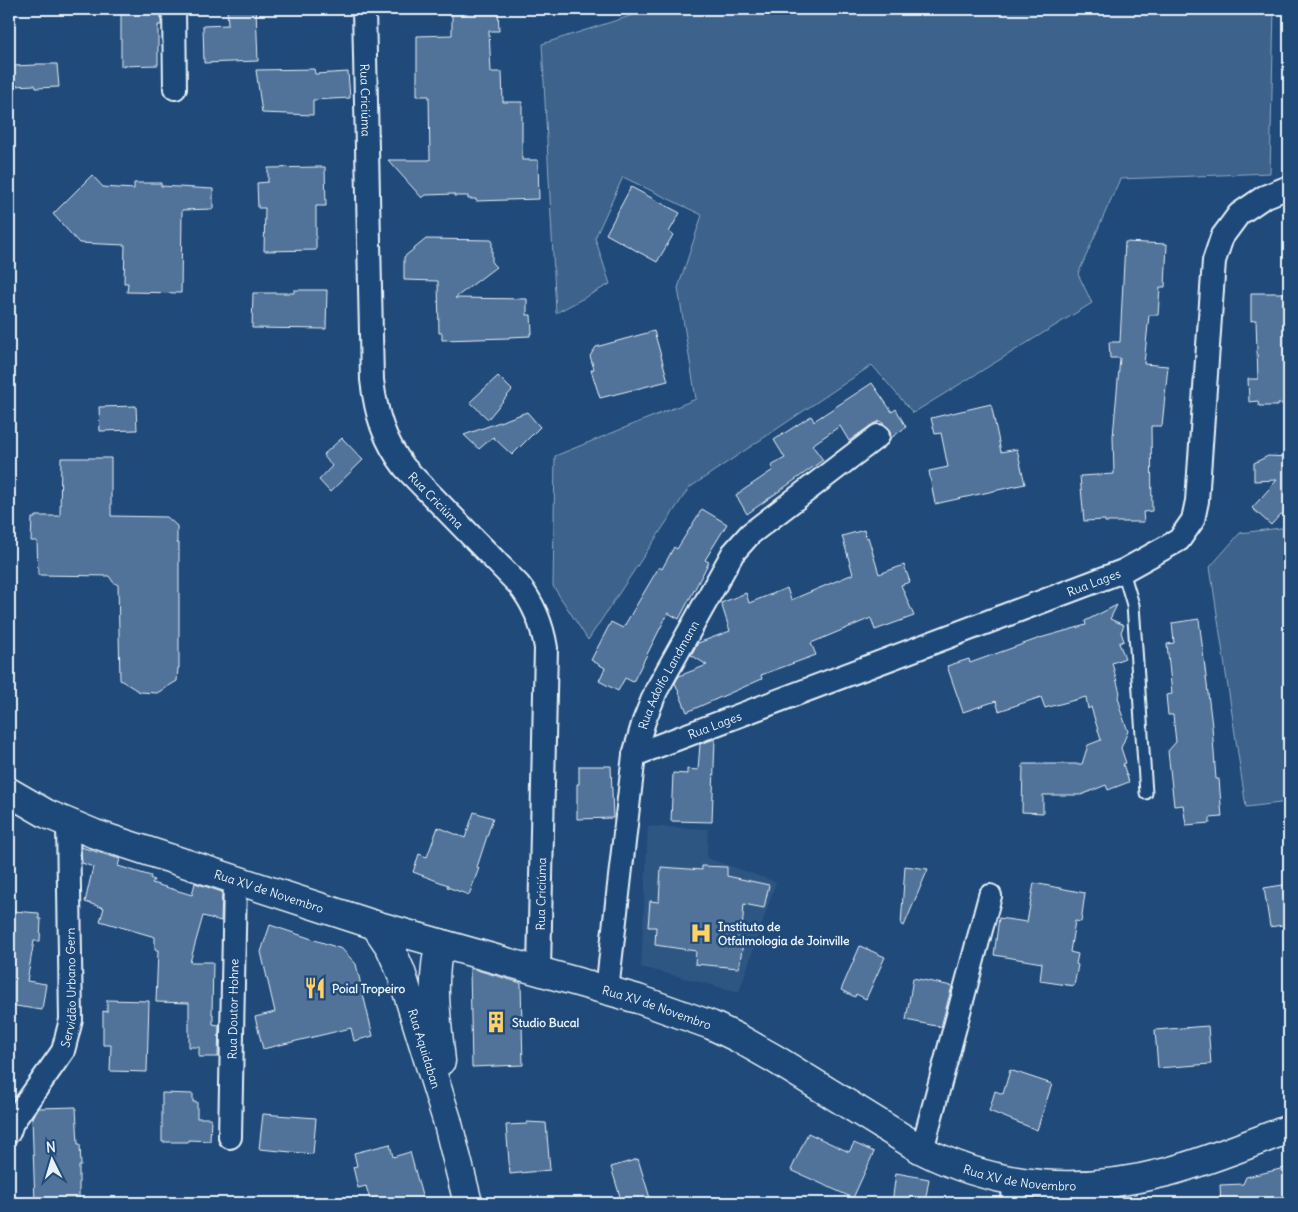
<svg xmlns="http://www.w3.org/2000/svg" width="1298" height="1212" font-family="Delius,sans-serif">
	<rect width="100%" height="100%" fill="#1f4a7a"/>
	<filter id="ink" filterUnits="userSpaceOnUse"><feTurbulence type="fractalNoise" baseFrequency=".02" numOctaves="2"/><feDisplacementMap in="SourceGraphic" scale="10" xChannelSelector="R" yChannelSelector="G"/><feConvolveMatrix kernelMatrix="1 2 1 2 8 2 1 2 1" color-interpolation-filters="sRGB"/></filter>
	<g filter="url(#ink)">
		<path fill="#2e5683" d="M648 826 708 829 707 858 776 882 739 992 641 967Z"/>
		<g fill="#3c628c" stroke="#92aac2">
			<path d="M652 9H1274L1270 173 1120 179 1078 274 1092 303 913 413 872 365 689 488 588 640 553 586 555 456 696 399 678 288 702 215 623 177 595 238 610 284 556 313 542 44Z"/>
			<path d="M1289 527V802L1246 807 1210 567 1240 533Z"/>
		</g>
		<g fill="#517399" stroke="#e8f1f8">
			<path d="M121 9H161V25H158V65L121 66Z"/>
			<path d="M227 9H256L258 61 204 63 203 26 228 25Z"/>
			<path d="M452 9H498L499 31H489L491 72H502L503 102H522V160H538L539 199 476 201V199H468V196H454V194L426 195 422 198 388 160H430L429 96H417V36L452 35Z"/>
			<path d="M36 64H57L59 87 36 88 35 85 14 86 13 66 36 65Z"/>
			<path d="M314 69 315 74 348 72 350 98 313 100V115L262 113 256 70Z"/>
			<path d="M317 167H325L326 206H316V250L264 251 265 208H258L257 183 268 182V168Z"/>
			<path d="M92 175 103 187 134 189V183H161V186L213 189V209L182 210 181 293 127 292 128 283H124L125 245 79 243 53 214Z"/>
			<path d="M631 187 680 213 669 232 673 235 657 262 606 234Z"/>
			<path d="M426 239 492 240V263L496 267 455 298 527 299V315H531L532 333H530V336L509 337V338L442 340V333H439L438 281 404 280V257Z"/>
			<path d="M1125 242 1167 244 1165 287H1160L1158 315H1149L1144 364 1168 366 1162 426H1151L1152 511 1143 512 1144 522H1105V520L1084 521 1080 476 1114 474 1113 436 1120 358H1110L1109 342H1120Z"/>
			<path d="M294 290H327L326 329 252 328 253 293H294Z"/>
			<path d="M1251 293H1289V403L1278 404V406H1259L1258 401 1249 402 1248 379H1258L1256 320 1251 321Z"/>
			<path d="M654 331 668 381 600 398 591 370 594 369 590 356 596 347Z"/>
			<path d="M498 376 512 390 488 419 470 402Z"/>
			<path d="M872 383 892 412 896 409 906 427 891 438 889 428 880 421 870 426 849 441 840 426 812 445 823 460 747 514 736 495 773 470 771 466 785 458 774 440 811 416 814 421Z"/>
			<path d="M991 404 1001 452 1017 449 1025 484 935 504 929 471 948 467 941 433 935 434 931 418Z"/>
			<path d="M136 406 137 430 100 431 99 407Z"/>
			<path d="M527 412 540 427 512 455 493 437 479 449 464 435Z"/>
			<path d="M342 438 363 460 330 492 319 480 332 466 323 455Z"/>
			<path d="M1268 456 1289 457V514H1281L1271 525 1252 508 1277 480 1254 481V463Z"/>
			<path d="M61 458H111V516L167 517 177 526V543H179V668H178L177 681 157 693 140 692 120 680 118 585 113 582 109 576 38 575 37 541H31L32 518H35V516H60Z"/>
			<path d="M702 509 727 524 705 560 709 562 679 619 668 613 633 682 625 678 618 691 599 681 605 668 591 660 611 622 623 628 659 567 662 569 674 547 677 549Z"/>
			<path d="M864 530 866 538 868 537 879 574 904 565 910 582 901 585 914 616 875 630 871 618 811 643 816 655 761 675 762 679 687 712 675 683 679 676 707 665 691 655 698 643 730 631 721 603 746 593 749 603 787 588 791 600 853 574 842 536Z"/>
			<path d="M1117 605 1110 619 1124 625 1121 632 1124 641 1119 643 1125 658 1112 663 1120 693 1118 697 1121 708 1120 709 1128 731 1121 748 1126 763 1123 764 1129 782 1108 790 1106 785 1081 795H1043V813L1022 812 1023 764H1082L1088 745 1101 740 1091 707 1088 709 1086 697 1045 708 1041 697 999 711 996 701 963 712 947 666 969 659 970 663 1040 638 1086 625 1085 621Z"/>
			<path d="M1199 619 1212 726 1216 779H1219L1222 817 1210 818V823L1186 825 1183 805 1174 806 1168 751 1176 742 1173 715H1168L1166 695 1172 694 1167 644 1174 643 1172 623Z"/>
			<path d="M715 739 712 822 671 821 673 773 687 774V769L698 770 700 744Z"/>
			<path d="M579 766H611L613 818 577 819V784H579Z"/>
			<path d="M474 812 493 818 477 867 479 868 469 895 447 887 448 885 413 872 419 854 427 857 438 827 465 838Z"/>
			<path d="M81 847 120 859 118 866 151 876 150 878 154 880 152 883 192 895 195 883 222 892 221 921 203 916 190 962H213L212 1014H213V1024L219 1025 218 1057H199V1047H189V1003L156 1002 158 950H155V937L100 921 104 908 85 902 93 867 82 863Z"/>
			<path d="M702 866 727 867V876L769 885 764 908 744 904 741 943H743L739 968 695 964 696 951 655 945 656 927H648L650 901 659 902 661 867 702 870Z"/>
			<path d="M905 866 928 869 904 926 901 925Z"/>
			<path d="M1034 883 1085 893 1081 922 1075 921 1070 952 1078 954 1076 964 1078 965 1074 986 1040 981 1042 963 994 955 999 918 1027 922Z"/>
			<path d="M1289 884V924L1270 927 1264 888Z"/>
			<path d="M13 911 39 913V919H41L40 941H34L27 981 46 984 42 1010 9 1005V924H12Z"/>
			<path d="M270 925 342 949 356 964 373 1036 354 1041 351 1028 263 1049 255 1017 275 1012 261 952Z"/>
			<path d="M860 946 885 957 866 999 856 994 855 997 841 990Z"/>
			<path d="M470 968 521 983 523 1065 472 1067Z"/>
			<path d="M913 978 952 986 941 1027 906 1020Z"/>
			<path d="M107 1000 149 1001 147 1072 110 1071 111 1045H103V1011L107 1012Z"/>
			<path d="M1208 1026 1211 1064 1158 1068 1155 1030Z"/>
			<path d="M1010 1070 1052 1084 1037 1130 989 1111 995 1091 1003 1094Z"/>
			<path d="M162 1093 193 1094V1102H197V1118H211L210 1141 188 1140V1142H162Z"/>
			<path d="M76 1107 78 1144H80L81 1166H79V1203H35L32 1118 38 1108Z"/>
			<path d="M263 1114 316 1118 313 1154 259 1149Z"/>
			<path d="M527 1122 546 1123 550 1170 510 1174 506 1125 527 1124Z"/>
			<path d="M808 1133 849 1152 854 1143 874 1152 853 1198 791 1170Z"/>
			<path d="M390 1144 393 1157 410 1152 424 1203H371L366 1186 358 1188 353 1167 357 1166 354 1153Z"/>
			<path d="M638 1159 650 1198 632 1203H622L611 1167Z"/>
			<path d="M1289 1167V1197L1273 1203H1221L1220 1185 1243 1184 1246 1177Z"/>
			<path d="M896 1173 929 1179 925 1203H892Z"/>
		</g>
		<g fill="none" stroke-linecap="round" stroke-linejoin="round">
			<g stroke="#e8f1f8" stroke-width="15">
				<path id="lane" d="M1123 571 1133 605 1146 793"/>
			</g>
			<g stroke="#e8f1f8" stroke-width="26">
				<g id="street">
					<path d="M174 9 175 88"/>
					<path id="s1" d="M364 9 372 380C376 414 384 441 405 468L519 585C534 604 542 623 546 648L539 970"/>
					<path id="s2" d="M634 755 1123 571 1179 540 1193 520 1197 501 1214 261 1222 237 1239 214 1264 197 1289 187"/>
					<path id="s3" d="M607 990 634 755 644 721 656 691 733 553 750 534 878 436"/>
					<path id="s4" d="M9 1132 12 1123 63 1051 71 1020 68 824"/>
					<path id="s5" d="M230 1137 235 881"/>
					<path d="M922 1150 990 896"/>
					<path d="M1013 1203 1014 1181"/>
				</g>
			</g>
			<g stroke="#e8f1f8" stroke-width="31">
				<g id="secondary">
					<path id="s6" d="M375 925 390 947 401 972 447 1120 468 1203"/>
					<path d="M440 943C430 982 437 1021 441 1061"/>
				</g>
			</g>
			<g stroke="#e8f1f8" stroke-width="31">
				<g id="primary">
					<path id="s7" d="M9 792 47 814 95 834 375 925 638 999 711 1025 738 1038 775 1059 922 1150C1001 1190 1082 1194 1167 1172 1208 1161 1249 1144 1289 1129"/>
				</g>
			</g>
			<use href="#lane" stroke="#1f4a7a" stroke-width="11"/>
			<use href="#street" stroke="#1f4a7a" stroke-width="22"/>
			<use href="#secondary" stroke="#1f4a7a" stroke-width="28"/>
			<use href="#primary" stroke="#1f4a7a" stroke-width="28"/>
		</g>
	</g>
	<defs>
		<g id="hospital-bare" transform="scale(1.725)"><path d="M-5-5h3v3.5h4V-5h3V5h-3V1.5h-4V5h-3Z" fill="#ffd166" stroke="#1f4a7a" stroke-width="2.5" paint-order="stroke"/></g>
		<g id="restaurant-bare" transform="scale(1.725)"><path d="M-5-6h1v4h1v-4h1v4h1v-4h1v5L-1.5 .5V6h-2V.5L-5-1ZM5-6V6H3V1.5H1.5Q1.5-4 5-6Z" fill="#ffd166" stroke="#1f4a7a" stroke-width="2.5" paint-order="stroke"/></g>
		<g id="building-bare" transform="scale(1.725)"><path d="M-4-6H4V6H1V3H-1V6H-4ZM-2.5-4.3h1.7v1.8h-1.7ZM.8-4.3h1.7v1.8H.8ZM-2.5-1h1.7V.8h-1.7ZM.8-1h1.7V.8H.8Z" fill="#ffd166" stroke="#1f4a7a" stroke-width="2.5" paint-order="stroke"/></g>
	</defs>
	<g fill-rule="evenodd">
		<use href="#hospital-bare" x="701" y="933"/>
		<use href="#restaurant-bare" x="315" y="988"/>
		<use href="#building-bare" x="496" y="1022"/>
	</g>
	<g text-anchor="middle" dominant-baseline="central" stroke-width="5" stroke-linejoin="round" paint-order="stroke">
		<g font-size="12" fill="#e8f1f8" stroke="#1f4a7a">
			<text stroke="none"><textPath href="#s1" startOffset="91">Rua Criciúma</textPath></text>
			<text stroke="none"><textPath href="#s1" startOffset="511">Rua Criciúma</textPath></text>
			<text stroke="none"><textPath href="#s2" startOffset="491">Rua Lages</textPath></text>
			<text stroke="none"><textPath href="#s3" startOffset="324">Rua Adolfo Landmann</textPath></text>
			<text stroke="none"><textPath href="#s2" startOffset="86">Rua Lages</textPath></text>
			<text stroke="none"><textPath href="#s7" startOffset="279">Rua XV de Novembro</textPath></text>
			<text transform="translate(541 894) rotate(-89)">Rua Criciúma</text>
			<text stroke="none"><textPath href="#s4" startOffset="162">Servidão Urbano Gern</textPath></text>
			<text stroke="none"><textPath href="#s7" startOffset="684">Rua XV de Novembro</textPath></text>
			<text stroke="none"><textPath href="#s5" startOffset="128">Rua Doutor Hohne</textPath></text>
			<text stroke="none"><textPath href="#s6" startOffset="134">Rua Aquidaban</textPath></text>
			<text stroke="none"><textPath href="#s7" startOffset="1089">Rua XV de Novembro</textPath></text>
		</g>
		<g font-size="12" font-weight="bold" fill="#e8f1f8" stroke="#1f4a7a" text-anchor="start">
			<text x="718" y="926">Instituto de<tspan x="718" dy="14">Otfalmologia de Joinville</tspan></text>
			<text x="332" y="988">Poial Tropeiro</text>
			<text x="512" y="1022">Studio Bucal</text>
		</g>
	</g>
	<rect width="1298" height="1212" fill="none" stroke="#1f4a7a" stroke-width="30"/>
	<rect x="15" y="15" width="1268" height="1182" fill="none" stroke="#e8f1f8" stroke-width="2" filter="url(#ink)"/>
	<g transform="translate(52 1160) rotate(355)" stroke="#1f4a7a" stroke-width="4" paint-order="stroke">
	<path d="M0-4L9 19L0 12L-9 19Z" fill="#e8f1f8"/>
	<text y="-8" font-size="14" font-weight="bold" text-anchor="middle" fill="#e8f1f8">N</text>
	</g>
</svg>
